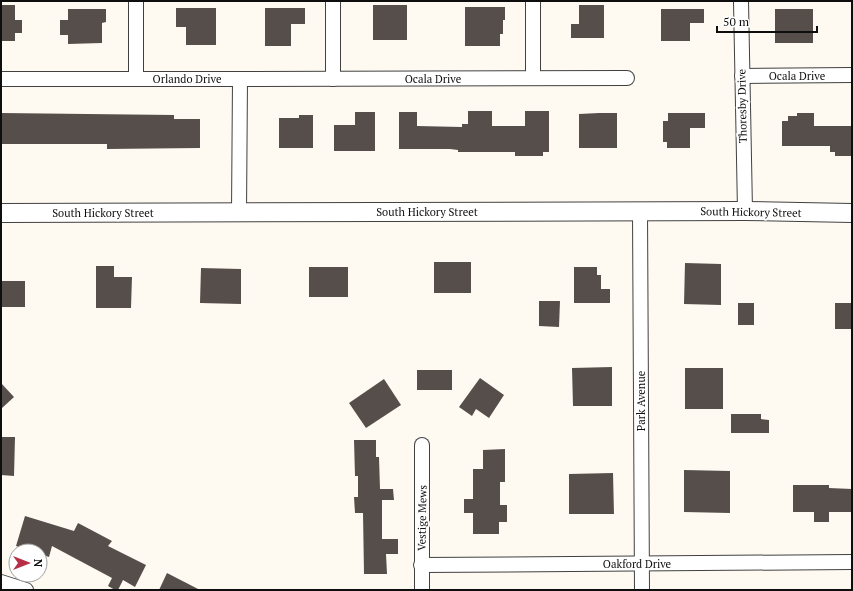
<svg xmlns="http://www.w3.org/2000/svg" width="853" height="591" font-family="'PT Serif',serif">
	<rect width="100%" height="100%" fill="#fefaf1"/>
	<g fill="#564e4b">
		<path d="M1 5H15V20H22V33H15V41H1Z"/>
		<rect x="373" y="5" width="34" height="35"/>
		<path d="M579 5H604V38H571V24H579Z"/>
		<path d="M465 7H505V20H503V34H500V46H465Z"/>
		<path d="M176 8H216V45H186V27H176Z"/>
		<path d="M265 8H305V24H291V46H265Z"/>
		<path d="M68 9H106V22L102 23V43L68 44V35H60V20H68Z"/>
		<path d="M661 9H704V23H690V41H661Z"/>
		<rect x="775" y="9" width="38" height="34"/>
		<path d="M468 111H492V126H525V111H549V152H543V156H515V152H458V150L450 149H399V112H417V126L462 127V124H468Z"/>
		<path d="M355 112H375V151H334V125H355Z"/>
		<path d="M1 113 174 115V119H200V148L107 149V144H1Z"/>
		<path d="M599 113H617V148H579V114Z"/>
		<path d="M668 113H705V128H690V148H667V142H663V121H668Z"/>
		<path d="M797 113H814V126H852V156H835V152H830V146H782V121H788V116H797Z"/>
		<path d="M299 115H313V148H279V118H299Z"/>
		<rect x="434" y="262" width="37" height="31"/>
		<path d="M685 263 721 264V305L684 304Z"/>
		<path d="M96 266H114V277H132L131 308H96Z"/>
		<rect x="309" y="267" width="39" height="30"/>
		<path d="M574 267H597V275H601V289H610V303H574Z"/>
		<path d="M201 268 241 269V304L200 303Z"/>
		<rect x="1" y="281" width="24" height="26"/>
		<path d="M539 301H560L559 327 539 326Z"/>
		<rect x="738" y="303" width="16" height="22"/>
		<rect x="835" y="303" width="17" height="26"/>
		<path d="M612 367V406H573L572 368Z"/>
		<rect x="685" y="368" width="38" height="41"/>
		<rect x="417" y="370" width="35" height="20"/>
		<path d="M480 378 504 395 489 418 476 409 472 416 459 407Z"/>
		<path d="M384 379 401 405 366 428 349 403Z"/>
		<path d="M1 383 14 397 1 409Z"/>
		<path d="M731 414H761V419L769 420V433H731Z"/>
		<path d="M1 437H15L14 476 1 475Z"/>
		<path d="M354 440H376V457H379L380 489H393L394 500H382V539H398V554H386L387 574H364L363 513H355L354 497H358V476H355Z"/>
		<path d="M505 449V482H500V505H507V522H499V534H473V513H464V499H473V469H483V450Z"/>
		<path d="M684 470 730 471V513L684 512Z"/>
		<path d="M613 473 614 514H569V474Z"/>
		<path d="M793 485H829V488L852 489V512H829V522H814V512H793Z"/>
		<path d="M25 516 74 531 78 523 112 541 108 546 146 565 135 587 123 580 118 590H115L108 586 112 578 52 546 49 557 40 554V551H31L16 546Z"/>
		<path d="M167 573 200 590H159Z"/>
	</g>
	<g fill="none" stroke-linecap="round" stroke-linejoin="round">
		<g stroke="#414141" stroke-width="16">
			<g id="minor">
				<path d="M136 1V79"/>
				<path d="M333 1V79"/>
				<path d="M533 1V78"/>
				<path d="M741 1 745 211"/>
				<path d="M742 76 852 75"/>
				<path d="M1 79H240L239 212"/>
				<path d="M240 79 627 78"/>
				<path d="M640 211 642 590"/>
				<path d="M421 565 852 562"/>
				<path d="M1 582 26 590"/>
				<path d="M422 590V445"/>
			</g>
		</g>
		<g stroke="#414141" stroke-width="20">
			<path id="tertiary" d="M1 213 745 211 852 213"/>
		</g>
		<use href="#minor" stroke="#fff" stroke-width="14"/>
		<use href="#tertiary" stroke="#fff" stroke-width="18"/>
	</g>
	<g text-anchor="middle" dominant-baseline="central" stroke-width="4" stroke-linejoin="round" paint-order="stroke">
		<g font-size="11" fill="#0e0e0e" stroke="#fff">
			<text x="797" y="76">Ocala Drive</text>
			<text x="187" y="79">Orlando Drive</text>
			<text x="433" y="79">Ocala Drive</text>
			<text transform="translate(742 106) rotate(-91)">Thoresby Drive</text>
			<text x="427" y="212">South Hickory Street</text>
			<text transform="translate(751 212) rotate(1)">South Hickory Street</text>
			<text x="103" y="213">South Hickory Street</text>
			<text transform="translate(641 401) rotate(-90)">Park Avenue</text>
			<text transform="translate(422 518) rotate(-89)">Vestige Mews</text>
			<text x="637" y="564">Oakford Drive</text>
		</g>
	</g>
	<rect width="853" height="591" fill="none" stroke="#0e0e0e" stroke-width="4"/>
	<g transform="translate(28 563) rotate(90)"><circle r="19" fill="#ffffff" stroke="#9f9f9f"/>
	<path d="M0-3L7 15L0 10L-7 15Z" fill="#b62f46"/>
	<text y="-6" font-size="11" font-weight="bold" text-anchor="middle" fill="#0e0e0e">N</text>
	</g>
	<path d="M717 26v6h100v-6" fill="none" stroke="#0e0e0e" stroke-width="2"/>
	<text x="723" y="26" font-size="12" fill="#0e0e0e" stroke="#ffffff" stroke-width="3" paint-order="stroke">50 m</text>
</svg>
